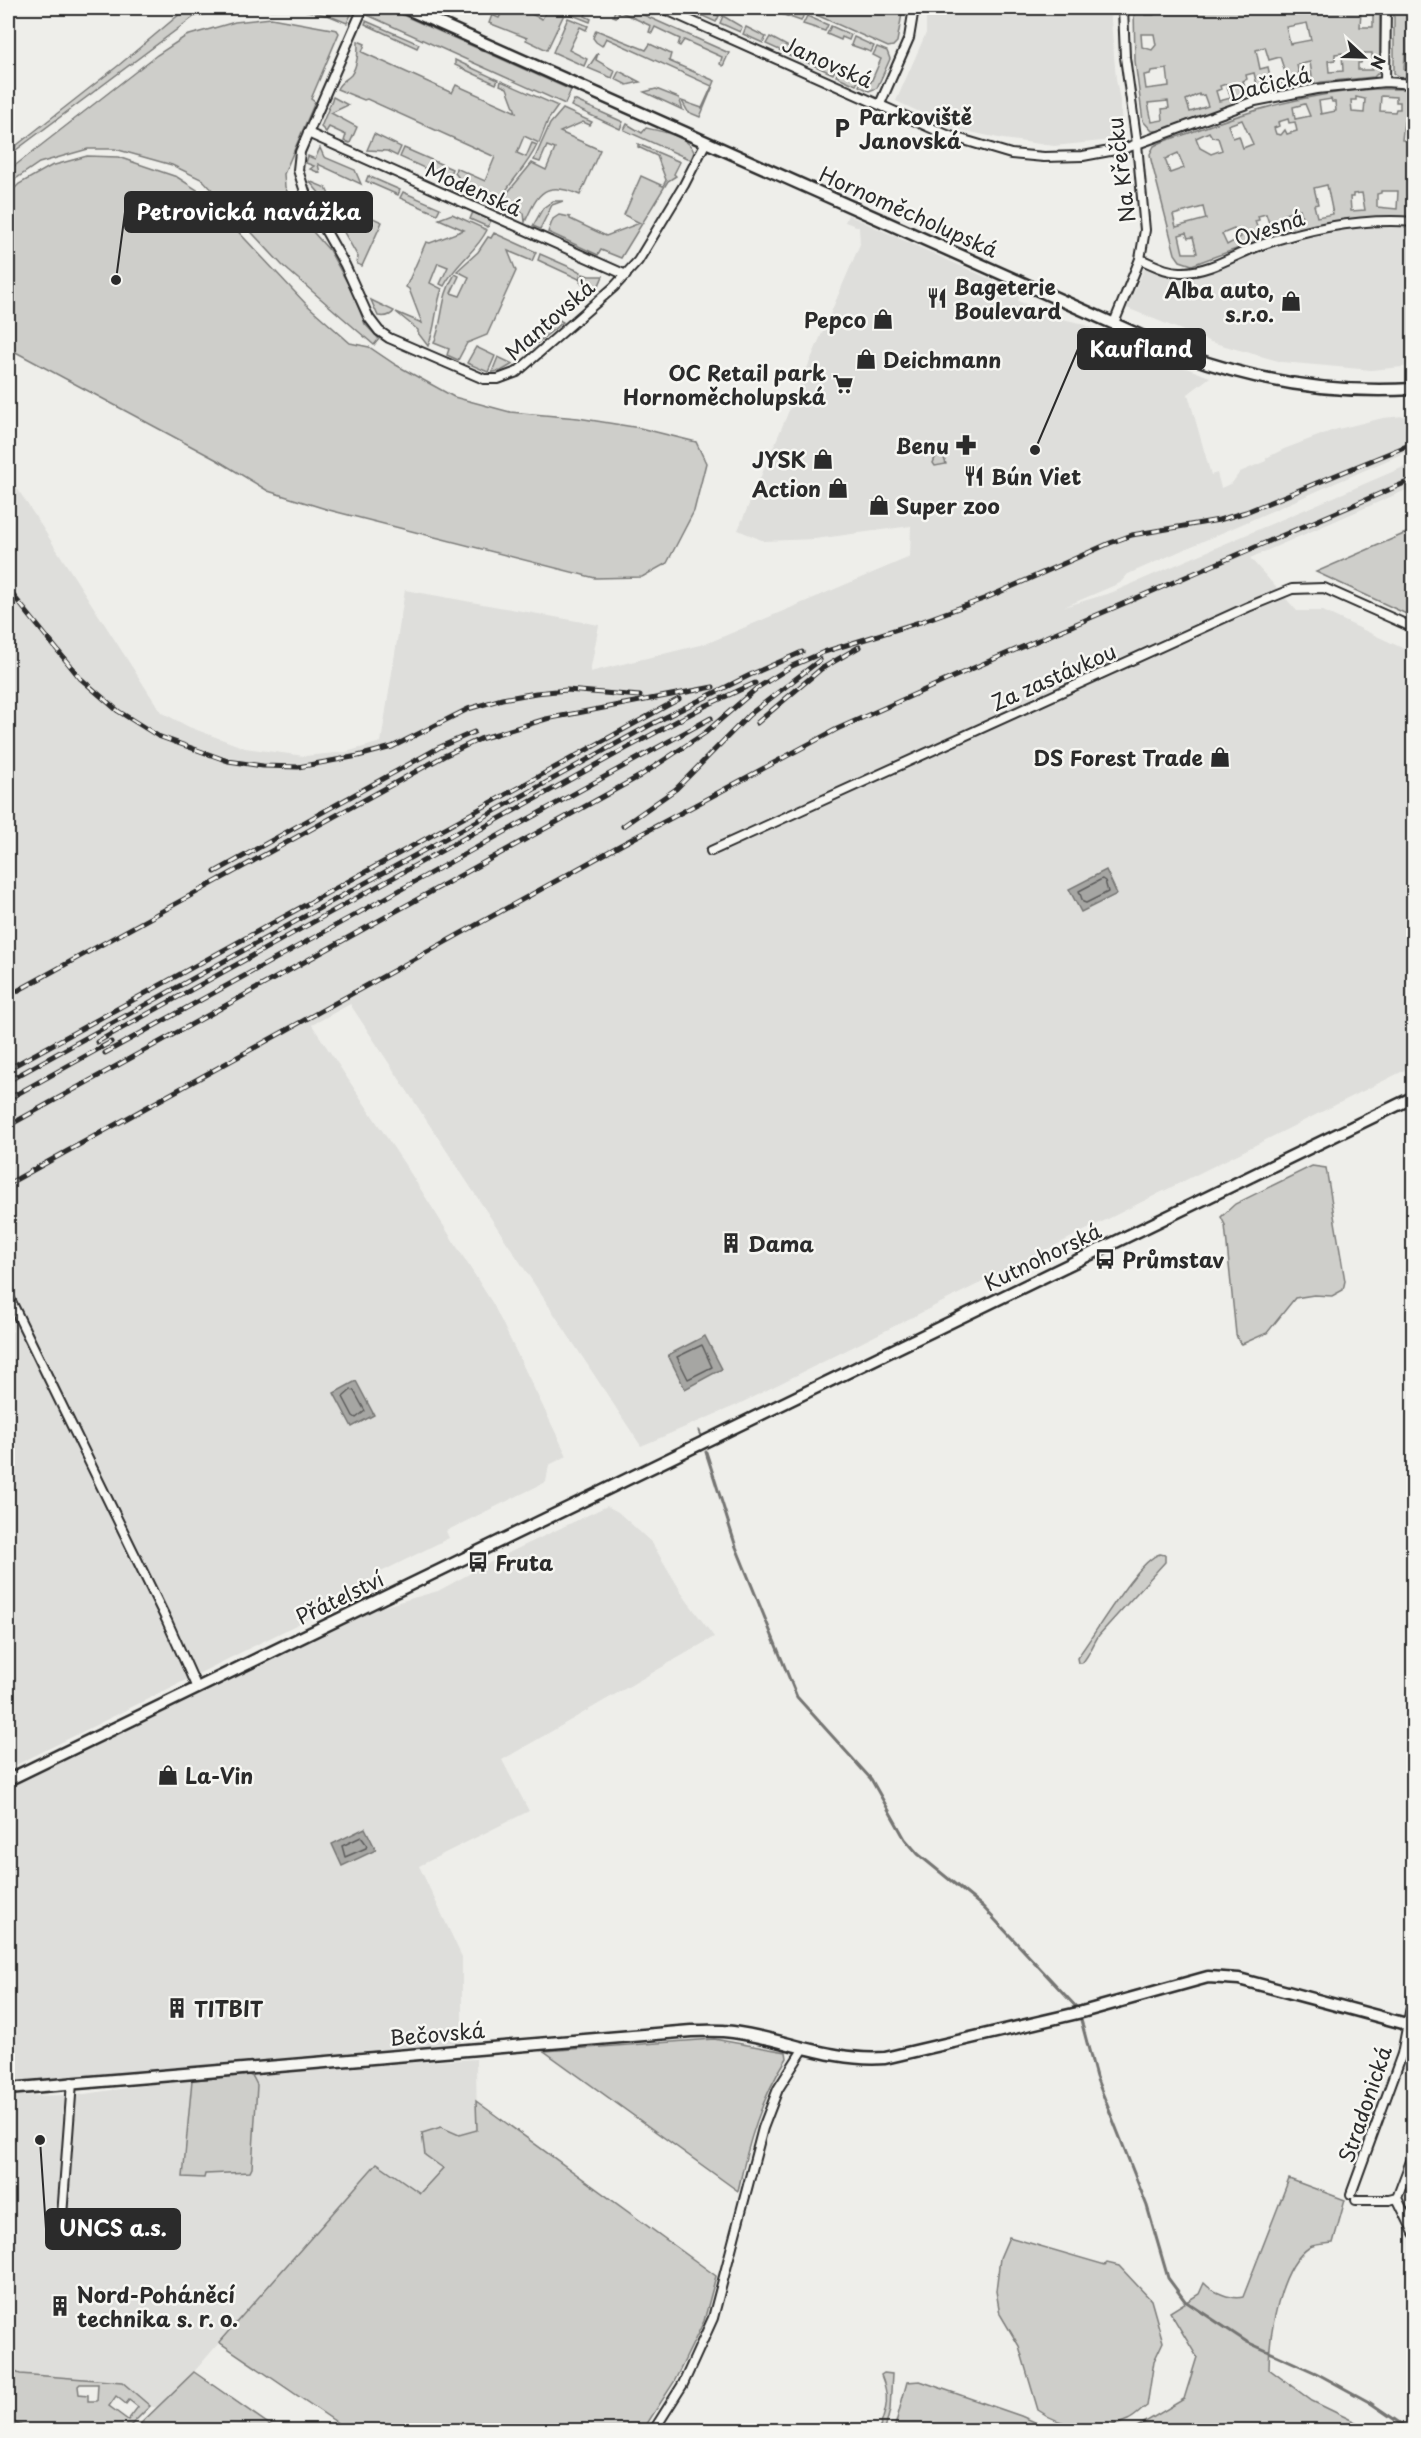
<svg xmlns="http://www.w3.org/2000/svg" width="1421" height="2438" font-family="'Playpen Sans',sans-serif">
	<rect width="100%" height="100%" fill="#eeeeea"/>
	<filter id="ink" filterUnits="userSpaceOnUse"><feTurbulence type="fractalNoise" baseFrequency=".0167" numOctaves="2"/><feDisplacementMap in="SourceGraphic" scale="12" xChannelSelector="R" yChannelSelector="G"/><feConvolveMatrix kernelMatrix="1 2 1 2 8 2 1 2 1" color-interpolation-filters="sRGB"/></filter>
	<g filter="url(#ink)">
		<g fill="#dededb">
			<path d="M926 8H1110L1116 79 1121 106 1122 139 1054 146 1003 139 956 129 896 101 926 33Z"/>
			<path d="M848 215 994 281 1020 296 1018 301 1043 311 1042 314 1056 321 1058 318 1080 323 1157 357 1210 377 1188 394 1211 475 1217 473 1221 488 1232 483 1240 472 1266 461V458L1284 449 1334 430 1383 418 1413 415V449L1128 574 1120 583 1064 607 1113 592 1413 463V487L1250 558 1297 611H1323L1413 653V1066L737 1405 641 1446 350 1004 312 1025 411 1174 493 1304 567 1456 549 1465 546 1482 446 1531 449 1538 381 1572 376 1585 8 1769V1332L13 1331 8 1318V474L161 712 189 727 245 748 304 756 346 752 381 742 405 590 599 625 590 672 708 643 910 557 911 526 815 539 764 541 738 530 860 244 859 227 845 222Z"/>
			<path d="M1388 226 1413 228V366L1371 370 1282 362 1211 342 1127 308 1145 267 1174 278 1206 273 1267 248 1341 229Z"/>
			<path d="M607 1506 618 1512 652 1543 685 1598 714 1637 502 1760 529 1811 419 1866 462 1957V2042L8 2083V1788L381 1607 438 1591 500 1557Z"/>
			<path d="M476 2059 477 2130 459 2135 441 2127 443 2168 420 2193 376 2163 192 2374 157 2408 150 2406 122 2382 20 2374 8 2369V2096L78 2095 167 2082 361 2065Z"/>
		</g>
		<g fill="#cececa" stroke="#7c7c7a" stroke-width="1.5" fill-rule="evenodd">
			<path d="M187 8H354L347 23 330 16 299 9 235 10 195 16 8 156V152L119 65Z"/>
			<path d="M369 8H387L571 90 565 104 365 14Z"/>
			<path d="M504 8H518L542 19 548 8H567L547 50 526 40 527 38 489 23 492 15 499 18Z"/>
			<path d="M573 8H589L585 16 591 19 590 22 570 14Z"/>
			<path d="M616 8H628L729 53 723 66 720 64 722 57 684 40 680 46 678 45 680 39 655 27 652 33 649 32 651 26 619 11 616 17 613 16Z"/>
			<path d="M699 8H704L719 16 716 22 696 13Z"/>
			<path d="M783 8H789L804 14 801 21 781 14Z"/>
			<path d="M801 8H903L897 42 893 46 888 47Z"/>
			<path d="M1134 8H1141V11L1145 12V15H1153L1162 12V8H1380V71L1374 77 1322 82 1267 94 1159 131H1152L1143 121 1135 61ZM1361 11H1373V27H1360ZM1307 23 1311 40 1290 44 1286 27ZM1141 34H1154L1156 45 1152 50 1142 47ZM1265 47 1269 60 1280 57 1288 81 1272 85 1268 67 1260 69 1256 50ZM1342 53 1343 71 1329 72 1328 61 1335 60V54ZM1364 53H1372V70H1358V63H1361ZM1310 62 1312 76 1300 79 1297 65ZM1167 69 1169 86 1146 89 1144 75 1150 74 1151 71ZM1254 73 1258 89 1246 92 1243 81 1247 79 1246 75ZM1226 84 1231 98 1219 101 1216 91 1221 89 1220 86ZM1199 94 1200 96 1204 95 1208 106 1190 112 1186 100ZM1168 101 1169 108 1162 109 1163 120 1152 122 1148 103Z"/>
			<path d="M1394 8H1402V12L1413 11V58L1412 54H1405L1404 70 1413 71V78L1400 77 1394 73Z"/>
			<path d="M723 16 742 27 740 32 720 23Z"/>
			<path d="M807 16 828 25 825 31 803 24Z"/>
			<path d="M271 18 337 30 339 33 311 99 315 102 284 174 285 187 299 216 329 250 352 291 365 324 379 339 374 345 282 265 203 180 172 165 115 149H88L39 163 8 184V171L157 55 186 36 235 22Z"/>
			<path d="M568 18 588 26 586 30 580 27 569 50 587 59 584 66 553 52Z"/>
			<path d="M366 21 419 44 417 48 365 24Z"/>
			<path d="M831 26 851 35 849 40 842 37 841 40 827 34Z"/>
			<path d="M746 27 766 37 763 43 743 34Z"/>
			<path d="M596 30 646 50 650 44 671 54 669 61 715 81 700 117 688 112 682 101 702 108 712 86 606 38 602 46 596 42 593 38Z"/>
			<path d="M770 37 789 47 786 53 766 44Z"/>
			<path d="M854 37 874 46 871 52 851 45Z"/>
			<path d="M358 41 365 44 362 52 452 93 456 85 516 112 507 88 500 85 501 81 558 106 548 120 539 143 524 136 517 153 526 157 532 143 537 145C527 167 510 181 499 202L465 186 455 173 456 168 485 181 495 157 367 99 364 100 337 89C340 82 346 80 351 75 358 65 358 52 358 41Z"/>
			<path d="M793 47 812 58 810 64 789 55Z"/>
			<path d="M877 47 887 51 890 59 877 88 869 91 859 86 863 79 871 82 881 59 873 55Z"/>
			<path d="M598 53 596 60 615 71 612 78 588 68Z"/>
			<path d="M816 58 836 68 833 74 813 65Z"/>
			<path d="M455 60 498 80 496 84 455 65Z"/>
			<path d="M840 68 859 79 856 85 836 76Z"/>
			<path d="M619 71 640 82 627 85 615 79Z"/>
			<path d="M656 89 679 98 683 110 644 92Z"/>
			<path d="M1374 89H1413V122H1404L1402 140 1408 141 1409 127 1413 128V149H1409L1408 152 1413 153V217C1335 212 1264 238 1192 265L1180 261 1175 254 1151 160 1150 154 1154 146C1165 139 1178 137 1189 133 1250 110 1309 93 1374 89ZM1381 96 1396 97V102H1400V109H1396L1395 112 1380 111ZM1356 97 1365 99 1364 113 1352 112 1351 100H1356ZM1331 99 1332 102H1335L1336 111 1321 114 1319 101ZM1305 104 1310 116 1295 119 1293 107ZM1288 119 1289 123 1295 122 1297 131 1287 134 1285 130 1281 135 1276 134 1274 128 1279 126 1278 122ZM1242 120 1253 144 1243 148 1239 136 1233 138 1228 125ZM1209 132 1212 137 1218 138 1222 150 1211 154 1200 148 1196 138ZM1178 153 1184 168 1170 173 1165 159ZM1327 185 1333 214 1317 217 1314 205 1318 204 1314 188ZM1381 191H1398L1397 209 1377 207V194L1381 193ZM1362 193 1365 210 1351 211 1350 197H1353V194ZM1203 207 1206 219 1176 227 1173 215ZM1300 209 1303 221 1290 224 1286 220 1285 214ZM1266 214 1271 229 1259 233 1255 221 1259 220 1258 216ZM1234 229 1236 232 1239 231 1241 237 1227 245 1222 234ZM1186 233 1188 238 1193 237 1197 253H1183L1179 235Z"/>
			<path d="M333 97 348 105 331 113 357 127 350 143 344 141 346 135 329 127 326 132 321 127Z"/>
			<path d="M574 100 623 122 620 129 571 106Z"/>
			<path d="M563 109 592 122 590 125 583 122 560 132 600 150 580 195C546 180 538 192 525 222L524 213 503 204 509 191 532 163 546 170 555 149 547 146 540 162 534 160 550 124Z"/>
			<path d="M627 124 642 133 646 128C660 131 689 136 694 152L691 160 624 130Z"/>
			<path d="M374 134 401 147 397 156 387 151 367 150Z"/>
			<path d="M638 144 680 162 674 174 676 176 668 181 621 258 601 250 598 255 548 232 553 219 559 215 570 217V219L606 236 640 223 624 215 641 176 663 186 666 180 657 156 638 147Z"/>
			<path d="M320 148 324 157 355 170 361 184 318 164 320 173 310 169 314 166 306 163 308 156 315 159Z"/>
			<path d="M404 148 452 169 448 179 400 157Z"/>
			<path d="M87 156 118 157 177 177 202 193 306 304 350 343 369 347 396 365 454 397 510 412 578 418 640 428 696 442 706 463 694 511 667 563 642 577 595 578 329 510 268 491 217 460 8 348V195L19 184 51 166Z"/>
			<path d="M368 176 400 190 398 195 366 181Z"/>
			<path d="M309 181 326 188 331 199 382 222 362 266 357 264 358 257 326 201Z"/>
			<path d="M403 192 440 208 437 214 400 198Z"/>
			<path d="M553 201H563L552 205 540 229 533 226 543 208Z"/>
			<path d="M473 212 491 220 488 227 470 219Z"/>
			<path d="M452 214 487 230C476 252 455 264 444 286L440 284 448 267 438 263 430 283 442 289C435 308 436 328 428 346L418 333V330L396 312 422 323 409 289 406 287 426 242 430 243 464 230 439 219Z"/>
			<path d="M494 233 536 252 532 261 508 251 516 271 487 335 467 343 458 360 447 355 449 349 434 343C444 319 440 297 455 274L459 276 451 293 460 296 469 277 457 271 478 252 488 237 491 238Z"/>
			<path d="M540 254 581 272 579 279 538 260Z"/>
			<path d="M583 274 589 276H603L597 290 580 282Z"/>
			<path d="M371 300 394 311C391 316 384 317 378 316Z"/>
			<path d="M556 318 563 322 536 344 546 322 553 325Z"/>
			<path d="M476 347 495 356 488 372 467 363Z"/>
			<path d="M498 357 513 364 501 371 492 372Z"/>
			<path d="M940 446 946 464 935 466 933 463Z"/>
			<path d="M1413 530V617L1316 572Z"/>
			<path d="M1312 1166 1326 1168 1345 1281 1343 1290 1332 1296 1314 1295 1295 1298 1267 1333 1242 1344 1238 1340 1236 1334 1225 1225 1221 1217 1235 1204Z"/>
			<path d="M1160 1554 1165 1555V1562L1099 1635C1093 1644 1089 1656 1082 1663H1078L1077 1658C1093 1638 1138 1559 1160 1554Z"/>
			<path d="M714 2039 786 2052 787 2058C761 2098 748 2144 738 2191L544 2051Z"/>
			<path d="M249 2075 253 2077 257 2085 252 2168 250 2172 205 2174 204 2178 183 2177 192 2080Z"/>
			<path d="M476 2101 716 2276 704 2321 674 2382 643 2430H348L219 2342 377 2163 420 2193 443 2168 425 2155 422 2133 441 2127 459 2135 477 2130Z"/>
			<path d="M1289 2179 1345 2200 1333 2243C1326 2244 1315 2244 1310 2247 1279 2267 1269 2336 1269 2369L1312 2401 1372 2430H1132L1184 2399 1197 2357 1170 2312 1199 2294 1204 2283C1212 2292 1232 2300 1243 2297Z"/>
			<path d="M1009 2237 1105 2265 1107 2263 1119 2266 1151 2300 1163 2342 1154 2361 1147 2406C1141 2410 1135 2417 1128 2420 1100 2433 1063 2428 1038 2410L1019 2346 1000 2314 996 2291 1000 2258Z"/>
			<path d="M8 2369 20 2374 122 2382 150 2406 126 2430H10L8 2429ZM80 2384H98L97 2401H88V2395L79 2394 78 2386ZM116 2396 126 2404 129 2400 138 2407 128 2420 109 2406Z"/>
			<path d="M194 2372 277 2430H134Z"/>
			<path d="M884 2373 892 2374 890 2410 885 2430H879C887 2408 890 2397 881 2375Z"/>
			<path d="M920 2381 1021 2416 1053 2430H894L907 2382Z"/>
		</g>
		<g fill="#a6a6a3" stroke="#757573" stroke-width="1.5">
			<path d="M1106 870 1117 894 1081 912 1069 889Z"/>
			<path d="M705 1336 722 1369 685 1389 668 1355Z"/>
			<path d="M356 1381 374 1415 352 1427 334 1393Z"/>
			<path d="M365 1828 376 1850 342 1866 332 1844Z"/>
		</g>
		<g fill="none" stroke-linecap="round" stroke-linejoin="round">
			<g stroke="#5c5c5b" stroke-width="1.5">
				<path d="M1102 879 1105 881 1108 892 1086 903 1083 902 1079 891Z"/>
				<path d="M702 1345 712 1367 688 1379 677 1357Z"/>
				<path d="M351 1390 354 1391 365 1411 356 1418 353 1416 343 1397Z"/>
				<path d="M361 1837 367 1845 366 1848 345 1857 342 1846Z"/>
			</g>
			<g stroke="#757573" stroke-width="3">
				<path d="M699 1431 701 1436"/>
				<path d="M706 1452 736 1547 797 1697 871 1779 905 1839 918 1854 983 1907 1079 2010"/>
				<path d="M1080 2016 1096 2077 1147 2206 1168 2278 1185 2301 1247 2342 1316 2373 1369 2402 1410 2430"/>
				<path d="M8 2420 29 2430"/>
			</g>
			<g stroke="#2b2b2b" stroke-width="12">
				<g id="street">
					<path d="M363 8 300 152 298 170 307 198 345 265 369 318 379 331 389 338 484 379H498L517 372 614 287 638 261 684 185 706 142"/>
					<path d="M662 8 947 135 1011 154 1044 157 1083 156 1126 148 1255 101 1317 89 1385 82 1414 84"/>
					<path d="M1385 82 1386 8"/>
					<path d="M880 104 909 38 914 8"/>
					<path d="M308 133 626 275"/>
					<path d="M1140 259C1154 265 1168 273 1183 272 1210 272 1236 254 1261 245 1310 228 1362 218 1414 222"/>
					<path d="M1114 323 1140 259 1145 230 1137 144 1125 57 1123 8"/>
					<path d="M711 851 1248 607 1292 589 1324 588 1414 628"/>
					<path d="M8 1295 167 1621 197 1688"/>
					<path d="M1414 2153 1397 2198 1414 2233"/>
					<path d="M1351 2194 1402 2054 1414 1991"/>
					<path d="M1356 2200H1389L1397 2198"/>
					<path d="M62 2216 72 2082"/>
					<path d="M654 2430 683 2384 713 2318 763 2128 778 2089 804 2048"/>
				</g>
			</g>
			<g stroke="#2b2b2b" stroke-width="15">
				<g id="secondary">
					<path d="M405 8 1184 355C1258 382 1334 394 1414 389"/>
					<path d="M8 1780 1414 1097"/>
					<path d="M8 2089 691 2031C705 2031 719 2030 733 2032 785 2039 832 2062 885 2058L1082 2012 1208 1977 1239 1979 1414 2026"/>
				</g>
			</g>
			<use href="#street" stroke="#f6f6f2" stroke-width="8"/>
			<use href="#secondary" stroke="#f6f6f2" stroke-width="10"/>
			<g stroke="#2b2b2b" stroke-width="5">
				<g id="rail">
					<path d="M8 589 80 678 118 711 158 736 228 761 263 766 298 767 358 756 392 747 468 709 502 699 536 693 567 690 640 696"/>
					<path d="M757 723 821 669 859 647"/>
					<path d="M623 826 676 789 749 715 820 660"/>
					<path d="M215 872 440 747 474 732"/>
					<path d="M8 996 444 756 480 739 546 719 713 687"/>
					<path d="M97 1042 625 749 705 706 755 683"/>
					<path d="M105 1053 711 718"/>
					<path d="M8 1069 679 699"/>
					<path d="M8 1081 650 725 750 675 802 652"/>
					<path d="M8 1099 111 1042"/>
					<path d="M8 1126 640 776 705 733 757 688 792 666 824 652 923 621 986 598 1110 543 1132 535 1219 520 1246 512 1414 443"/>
					<path d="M8 1184 619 846 837 729 978 666 1414 479"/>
				</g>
			</g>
			<use href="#rail" stroke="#f6f6f2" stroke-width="3" stroke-dasharray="9" stroke-linecap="butt"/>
		</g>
	</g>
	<defs>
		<g id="parking-bare" transform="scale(1.62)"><path d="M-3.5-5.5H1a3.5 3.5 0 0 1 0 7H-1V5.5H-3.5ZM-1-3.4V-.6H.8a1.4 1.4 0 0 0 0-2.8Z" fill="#2b2b2b" stroke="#f6f6f2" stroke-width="2.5" paint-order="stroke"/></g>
		<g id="restaurant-bare" transform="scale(1.62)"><path d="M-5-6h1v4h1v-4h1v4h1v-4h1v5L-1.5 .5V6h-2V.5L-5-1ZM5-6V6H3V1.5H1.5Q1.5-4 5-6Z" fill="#2b2b2b" stroke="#f6f6f2" stroke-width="2.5" paint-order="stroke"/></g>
		<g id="shop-bare" transform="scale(1.62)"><path d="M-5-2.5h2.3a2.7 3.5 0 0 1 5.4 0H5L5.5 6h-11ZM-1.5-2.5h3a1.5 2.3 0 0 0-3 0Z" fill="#2b2b2b" stroke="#f6f6f2" stroke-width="2.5" paint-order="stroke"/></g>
		<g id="supermarket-bare" transform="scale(1.62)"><path d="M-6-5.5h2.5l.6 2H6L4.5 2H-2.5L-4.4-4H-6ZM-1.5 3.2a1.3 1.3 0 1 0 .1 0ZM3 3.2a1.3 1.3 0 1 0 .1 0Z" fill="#2b2b2b" stroke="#f6f6f2" stroke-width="2.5" paint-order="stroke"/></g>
		<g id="pharmacy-bare" transform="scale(1.62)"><path d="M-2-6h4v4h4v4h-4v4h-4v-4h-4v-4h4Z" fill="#2b2b2b" stroke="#f6f6f2" stroke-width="2.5" paint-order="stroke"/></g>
		<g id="building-bare" transform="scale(1.62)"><path d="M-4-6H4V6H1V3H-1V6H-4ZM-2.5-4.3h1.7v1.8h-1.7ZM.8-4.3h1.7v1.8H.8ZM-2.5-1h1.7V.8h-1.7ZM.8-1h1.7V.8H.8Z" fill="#2b2b2b" stroke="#f6f6f2" stroke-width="2.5" paint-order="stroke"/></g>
		<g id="bus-bare" transform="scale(1.62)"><path d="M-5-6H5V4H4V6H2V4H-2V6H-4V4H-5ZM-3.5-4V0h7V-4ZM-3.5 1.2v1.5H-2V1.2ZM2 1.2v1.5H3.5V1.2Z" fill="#2b2b2b" stroke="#f6f6f2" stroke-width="2.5" paint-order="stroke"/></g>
	</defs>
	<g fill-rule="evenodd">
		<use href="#parking-bare" x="842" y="128"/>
		<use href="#restaurant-bare" x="937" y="298"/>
		<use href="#shop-bare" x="1291" y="301"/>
		<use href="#shop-bare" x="883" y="319"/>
		<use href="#shop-bare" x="866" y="359"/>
		<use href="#supermarket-bare" x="843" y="384"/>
		<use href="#pharmacy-bare" x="966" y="445"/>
		<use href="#shop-bare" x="823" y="459"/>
		<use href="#restaurant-bare" x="974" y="476"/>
		<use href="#shop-bare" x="838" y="488"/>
		<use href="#shop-bare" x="879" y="505"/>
		<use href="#shop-bare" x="1220" y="757"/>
		<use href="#building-bare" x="731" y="1243"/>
		<use href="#bus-bare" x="1105" y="1259"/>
		<use href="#bus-bare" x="478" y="1562"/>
		<use href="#shop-bare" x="168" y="1775"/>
		<use href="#building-bare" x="177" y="2008"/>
		<use href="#building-bare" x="60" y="2306"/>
	</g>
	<g text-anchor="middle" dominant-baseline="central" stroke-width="5" stroke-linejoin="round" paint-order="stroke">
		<g font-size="21" fill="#2b2b2b" stroke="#f6f6f2">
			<text transform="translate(828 61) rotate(24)">Janovská</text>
			<text transform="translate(1269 83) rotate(-14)">Dačická</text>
			<text transform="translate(1120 170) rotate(-97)">Na Křečku</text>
			<text transform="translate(474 188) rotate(24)">Modenská</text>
			<text transform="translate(909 211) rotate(24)">Hornoměcholupská</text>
			<text transform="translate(1269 227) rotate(-18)">Ovesná</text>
			<text transform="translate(549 319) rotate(-41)">Mantovská</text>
			<text transform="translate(1053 676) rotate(-24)">Za zastávkou</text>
			<text transform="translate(1042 1256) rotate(-26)">Kutnohorská</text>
			<text transform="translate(339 1597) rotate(-26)">Přátelství</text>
			<text transform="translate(437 2033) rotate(-5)">Bečovská</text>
			<text transform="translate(1364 2104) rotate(-71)">Stradonická</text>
		</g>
		<g font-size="21" font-weight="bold" fill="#2b2b2b" stroke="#f6f6f2" text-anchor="start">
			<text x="859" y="116">Parkoviště<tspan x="859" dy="24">Janovská</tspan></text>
			<text x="954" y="286">Bageterie<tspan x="954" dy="24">Boulevard</tspan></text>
			<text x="1274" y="289" text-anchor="end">Alba auto,<tspan x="1274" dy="24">s.r.o.</tspan></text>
			<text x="866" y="319" text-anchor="end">Pepco</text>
			<text x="883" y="359">Deichmann</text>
			<text x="826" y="372" text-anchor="end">OC Retail park<tspan x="826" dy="24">Hornoměcholupská</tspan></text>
			<text x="949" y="445" text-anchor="end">Benu</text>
			<text x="806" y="459" text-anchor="end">JYSK</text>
			<text x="991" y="476">Bún Viet</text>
			<text x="821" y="488" text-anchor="end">Action</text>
			<text x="896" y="505">Super zoo</text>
			<text x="1203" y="757" text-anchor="end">DS Forest Trade</text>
			<text x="748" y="1243">Dama</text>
			<text x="1122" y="1259">Průmstav</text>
			<text x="495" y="1562">Fruta</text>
			<text x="185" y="1775">La-Vin</text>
			<text x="194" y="2008">TITBIT</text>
			<text x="77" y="2294">Nord-Poháněcí<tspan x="77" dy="24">technika s. r. o.</tspan></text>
		</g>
	</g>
	<path fill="none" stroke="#2b2b2b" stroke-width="2" d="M116 280L125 212M1035 450L1078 349M40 2140L46 2229"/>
	<g fill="#2b2b2b" stroke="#f6f6f2" stroke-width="2">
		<circle cx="116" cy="280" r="6"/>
		<circle cx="1035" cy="450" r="6"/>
		<circle cx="40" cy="2140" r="6"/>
	</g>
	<g fill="#2b2b2b" stroke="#2b2b2b" stroke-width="2">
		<rect x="125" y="192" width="247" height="40" rx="6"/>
		<rect x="1078" y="329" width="127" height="40" rx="6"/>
		<rect x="46" y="2209" width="134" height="40" rx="6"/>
	</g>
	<g font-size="22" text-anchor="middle" font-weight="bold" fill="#fff">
		<text x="249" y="220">Petrovická navážka</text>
		<text x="1141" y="357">Kaufland</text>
		<text x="113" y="2236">UNCS a.s.</text>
	</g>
	<rect width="1421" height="2438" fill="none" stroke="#f6f6f2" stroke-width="30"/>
	<rect x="15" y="15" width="1391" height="2408" fill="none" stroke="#2b2b2b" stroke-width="2" filter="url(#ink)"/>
	<g transform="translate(1364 57) rotate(112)" stroke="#f6f6f2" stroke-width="4.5" paint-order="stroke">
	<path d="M0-4.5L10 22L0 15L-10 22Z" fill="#2b2b2b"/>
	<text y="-9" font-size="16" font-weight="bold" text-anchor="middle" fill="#2b2b2b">N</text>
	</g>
</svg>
